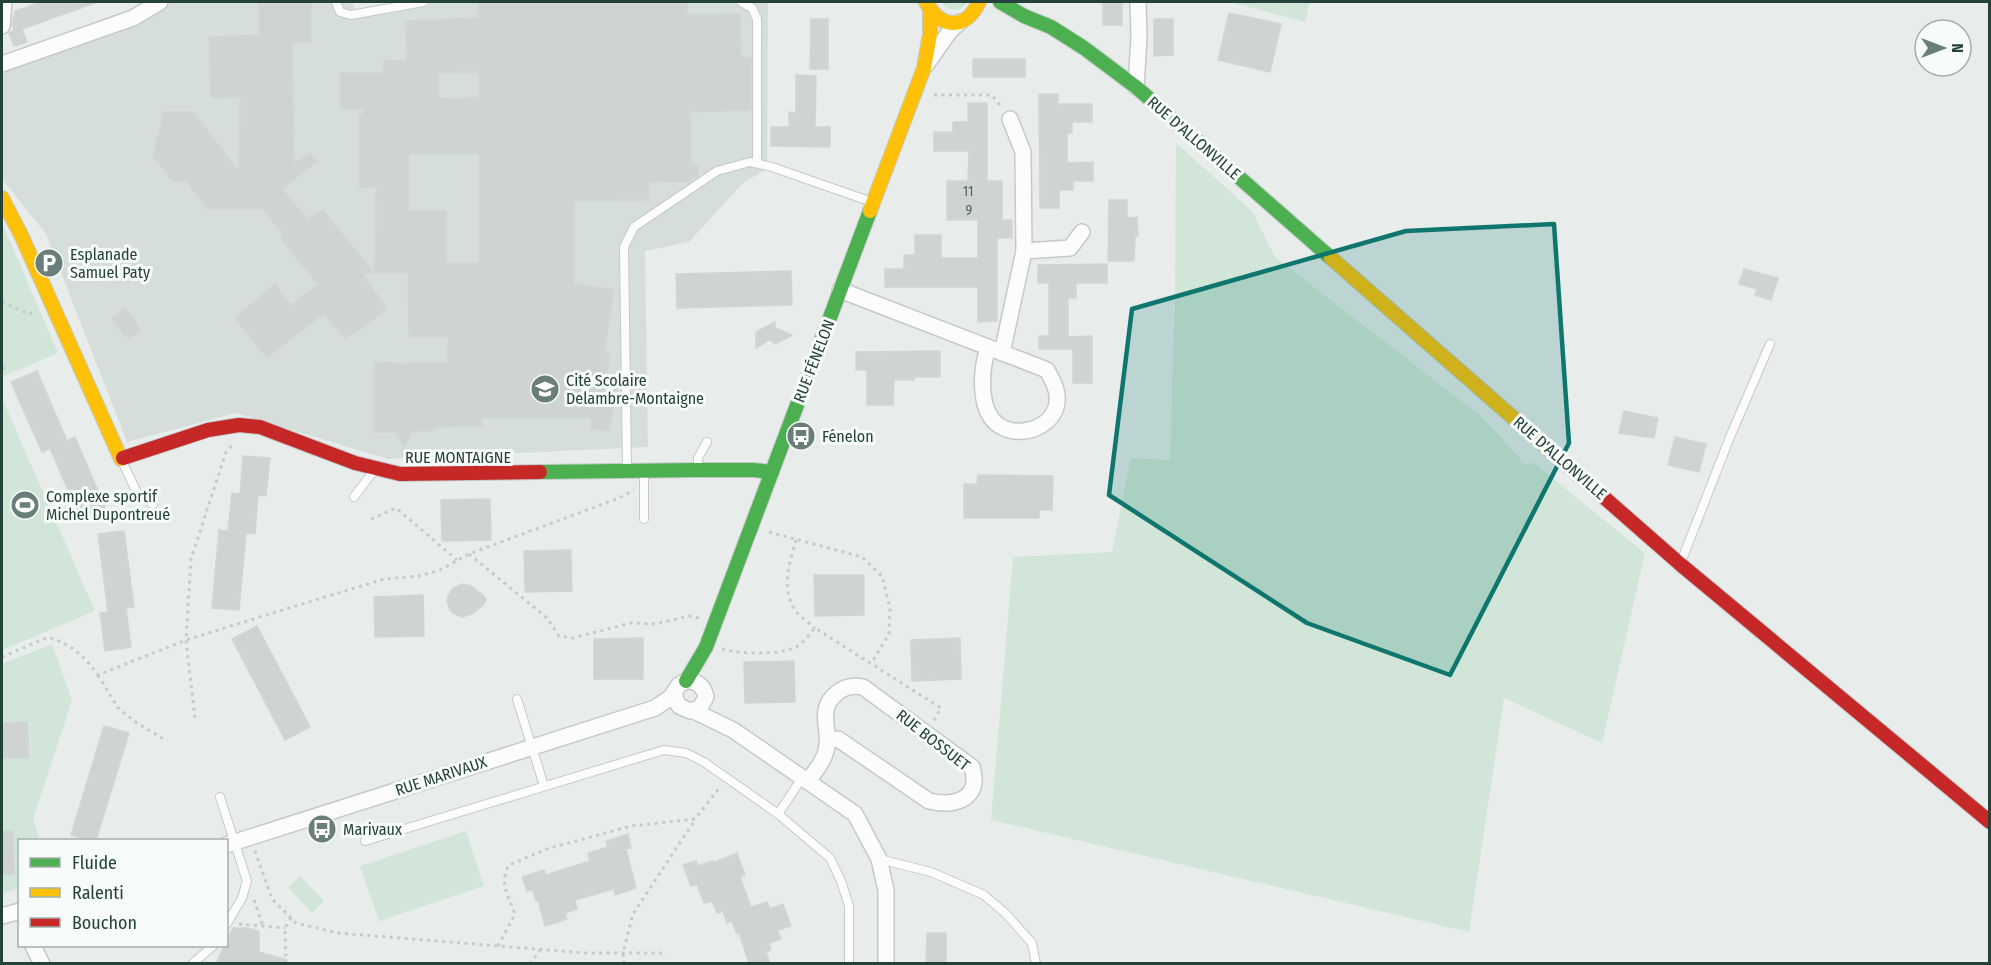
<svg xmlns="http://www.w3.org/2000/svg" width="1991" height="965" font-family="'Fira Sans Condensed',sans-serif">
	<rect width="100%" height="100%" fill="#e8edeb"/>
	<path fill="#d6dedb" d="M163 2H352L356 11 404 2H762L768 4 767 169 743 183 689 242 645 251 648 447 388 459 236 413 127 442 46 234 2 179V57Z"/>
	<g fill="#d1e6d8">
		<path d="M942 2H967C960 13 948 12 942 2Z"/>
		<path d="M1230 2H1310L1305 22Z"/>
		<path d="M1176 143 1252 211 1275 257 1482 417 1525 464 1534 463 1645 553 1602 743 1504 698 1469 932 991 820 1013 557 1112 552 1131 458 1170 460 1175 296Z"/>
		<path d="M2 223 58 353 2 377Z"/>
		<path d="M2 398 95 611 2 650Z"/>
		<path d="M52 644 72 700 33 819 40 840H20L19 888 2 894V664Z"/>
		<path d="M466 831 484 886 379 921 360 866Z"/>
		<path d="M300 876 324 901 312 913 288 887Z"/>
	</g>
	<g fill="#cfd4d2" stroke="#d1d6d4" stroke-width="1.5" fill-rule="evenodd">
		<path d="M41 2H95V3L22 29 27 42 14 46 9 33 14 30 12 24 15 11Z"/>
		<path d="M259 2H311V42H292L294 164 310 153 317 161 282 189 307 219 323 210 374 273H362L387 309 346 339 324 313 267 358 235 318 275 284 291 305 318 284 280 238 283 234 263 209H208L186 181H173L153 156 164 112H193L239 171 240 97 211 98 209 37 259 35Z"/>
		<path d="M478 2H687V15L740 14 741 58H751V110L690 112 691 165H698V177L691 178V181L649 182V200L574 201V284L614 290 604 352 610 353 606 379 618 381 609 431 591 429V418H481L482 426 433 427V431H412L405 448 394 432H374V362L409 364V362H448V337H409L408 273H375L376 187H359V116L368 109H340V73H384V61L407 60 406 21 478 18ZM479 72V97L439 99 438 73ZM409 154H479V263H446V211H409Z"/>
		<rect x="1103" y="2" width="19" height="23"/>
		<path d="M1229 13 1281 24 1270 72 1218 60Z"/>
		<path d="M811 19H828V69H810Z"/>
		<path d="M1154 19H1173V55L1154 56Z"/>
		<rect x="973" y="59" width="52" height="18"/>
		<path d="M796 75 816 76 815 127H830V147L771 146V127H789V112L796 113Z"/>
		<path d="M1039 94H1058V104H1092V122H1072V133H1067V163L1093 162V181H1073V190H1059V208H1040Z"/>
		<path d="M968 103H987V181H1002V220H1012V238H997V321L978 322V287H885V269H904V255H915V235H941V258H978V220H947V181H968L969 151H934V132H953V122H968Z"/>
		<path d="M1109 200H1127V218L1137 217 1138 236H1135L1134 261H1108Z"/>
		<path d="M1107 264V283H1076V298H1068V337L1092 336V383H1073V349H1039V336H1049V283H1038V265Z"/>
		<path d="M1744 269 1778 278 1771 300 1755 295 1757 289 1739 284Z"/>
		<path d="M791 271 792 305 677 308 676 274Z"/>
		<path d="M125 308 141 330 130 339 127 335 125 336 112 319Z"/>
		<path d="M775 322V328L792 335 776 344 769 340 756 348V332Z"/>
		<path d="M940 351V377H914V380H894L893 405H867V370H856V352Z"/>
		<path d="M37 371 67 441 75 437 105 507 80 518 50 448 42 452 11 382Z"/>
		<path d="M1624 411 1658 418 1654 438 1619 433Z"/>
		<path d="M1675 437 1706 444 1699 472 1668 465Z"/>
		<path d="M243 456 270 458 266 496 258 495 255 534 246 533 239 610 212 608 219 530 228 531 232 493 240 494Z"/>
		<path d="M978 475 1053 476 1052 510H1039V518H964V484H977Z"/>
		<path d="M490 499 491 540 442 541 441 500Z"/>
		<path d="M124 531 134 607 126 608 131 647 105 651 100 613 108 612 98 534Z"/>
		<path d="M571 550 572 591 525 592 524 551Z"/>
		<path d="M814 575H864V615L815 616Z"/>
		<path d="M462 584 471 586 483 595 486 600 483 605 472 614 462 617 453 613 450 610 447 601 448 596 453 588Z"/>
		<path d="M423 595 424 636 375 637 374 597Z"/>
		<path d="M257 626 310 727 285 740 232 639Z"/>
		<path d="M643 638V679H594V639Z"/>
		<path d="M960 638 961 679 912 681 911 640Z"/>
		<path d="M794 661 795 702 745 703 744 662Z"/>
		<path d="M27 722 29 758H2V723Z"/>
		<path d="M104 726 129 733 96 840H91L71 835Z"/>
		<path d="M2 831H13L14 874H2Z"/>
		<path d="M628 834 631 848 626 849 636 888 615 895 614 889 575 900 577 909 565 913 567 919 545 926 538 900 536 901 533 890 527 891 522 877 544 870 546 875 590 861 588 853 608 847 606 841Z"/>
		<path d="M737 853 745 875 740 877 751 907 767 902 770 909 783 904 791 926 777 930 781 939 769 943 771 950 766 952 770 963H749L739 933 737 934 732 921 727 923 723 911 717 913 712 901 704 903 697 884 691 886 683 865 696 861 698 866 712 861 713 863Z"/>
		<path d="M233 928H247L259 931V952L287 960 286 963H216L225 945H226V942Z"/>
		<path d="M927 933H946V963H926Z"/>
	</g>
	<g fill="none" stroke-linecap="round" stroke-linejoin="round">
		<g stroke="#c5cac8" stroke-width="10">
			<g id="lane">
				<path d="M336 2 340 12 351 15 423 2"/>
				<path d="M741 2 752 8 757 19V163"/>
				<path d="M122 461 138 495 153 504"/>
				<path d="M698 467V458L707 442"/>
				<path d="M627 468 624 247 634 227 717 171 750 162 772 167 872 202"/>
				<path d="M644 473V519"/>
				<path d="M354 497 375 469"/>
				<path d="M1681 562 1730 437 1770 344"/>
				<path d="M517 699 544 786"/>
				<path d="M220 797 247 881 242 898 226 925"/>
				<path d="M778 814 802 778"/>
				<path d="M365 841 664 750 686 753 704 762 778 814 830 858 841 881 849 906V964"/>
				<path d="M879 859 931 872 984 895 1006 914 1032 943 1036 964"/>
				<path d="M192 964 213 946"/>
			</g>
		</g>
		<g stroke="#c5cac8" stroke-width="18">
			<g id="street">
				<path d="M2 26 4 2"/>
				<path d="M2 64 133 18 160 2"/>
				<path d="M926 65 950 31 960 22"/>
				<path d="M1136 87 1139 37 1138 2"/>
				<path d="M1024 251 1070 248 1082 232"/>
				<path d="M840 290 1047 370C1051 378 1057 387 1057 396 1060 425 1022 440 1000 426 977 412 981 369 988 348"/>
				<path d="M1002 353 1024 251 1023 152 1010 119"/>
				<path d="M694 711 733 730 855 814 879 859 886 890V964"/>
				<path d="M808 782C813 773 822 764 825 754 834 732 814 711 837 693 845 686 853 685 863 687L972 767C982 799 955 807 929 801L838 739 828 741"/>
				<path d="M226 845 655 708 671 697 679 685 686 681C697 680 704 686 706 697L700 708 690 711 679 706 675 698V692"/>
				<path d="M2 916 20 911"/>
				<path d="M33 946 42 964"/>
			</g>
		</g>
		<g stroke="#c3cbc8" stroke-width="16">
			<g id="fast">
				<path d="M1000 2 1024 16 1051 27 1084 48 1136 87 1331 258"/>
				<path d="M540 472 698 470H753L772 472"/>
				<path d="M686 681 706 647 870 211"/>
			</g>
		</g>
		<g stroke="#c3cbc8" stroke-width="16">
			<g id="slow">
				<path d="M926 2C941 29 965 31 979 2"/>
				<path d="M2 198 22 237 121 459 123 458"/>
				<path d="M870 211 924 68 930 34V10"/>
				<path d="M1331 258 1599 493"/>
			</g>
		</g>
		<g stroke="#c3cbc8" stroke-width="16">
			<g id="jam">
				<path d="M123 458 208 430 239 425 260 427 355 463 400 474 540 472"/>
				<path d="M1599 493 1680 564 1990 822"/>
			</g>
		</g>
		<g stroke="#c3ccca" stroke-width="3" stroke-dasharray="3 4.5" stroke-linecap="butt">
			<path d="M934 95H992L1002 108"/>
			<path d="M2 302 29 314 36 311"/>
			<path d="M2 369 6 367"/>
			<path d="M371 519 396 508 457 560"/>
			<path d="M769 532 862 557 882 576 890 608 889 634 871 664"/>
			<path d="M796 540C790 562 781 587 794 608 798 616 808 622 815 628"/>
			<path d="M469 554 547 618 559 636 573 638 631 623 655 624 689 616 699 618"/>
			<path d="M722 649C740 654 777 655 794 648 802 645 809 634 815 628L941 708 933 722"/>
			<path d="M2 657 48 637C74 646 82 654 98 675L186 640 263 616 384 579 419 576 440 570 469 554 619 498 634 490"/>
			<path d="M98 675 118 708 137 723 167 741"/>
			<path d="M195 718 186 640 191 559 226 452 233 444"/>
			<path d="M255 851 272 899 296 923 338 933 585 953H667"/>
			<path d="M254 900 263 926"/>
			<path d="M239 924 285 928"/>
			<path d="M498 946 515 914C508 895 499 884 509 865L547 849 631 826 695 819 720 787"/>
			<path d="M286 964 285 928 291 918"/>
			<path d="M530 964 541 949"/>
			<path d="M624 964 623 953 633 914 695 820"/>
		</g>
		<use href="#lane" stroke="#fcfcfc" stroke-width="8"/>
		<use href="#street" stroke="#fcfcfc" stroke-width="15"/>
		<use href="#fast" stroke="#4caf50" stroke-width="14"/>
		<use href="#slow" stroke="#ffc107" stroke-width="14"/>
		<use href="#jam" stroke="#c62828" stroke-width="14"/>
	</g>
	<path fill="#0f766e" fill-opacity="0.2" stroke="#0f766e" stroke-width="4.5" stroke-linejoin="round" d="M1554 224 1569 443 1450 675 1307 623 1109 495 1132 309 1406 231Z"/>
	<defs>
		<g id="parking-disc" transform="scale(1.5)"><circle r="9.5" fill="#697e78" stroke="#f7fbf9"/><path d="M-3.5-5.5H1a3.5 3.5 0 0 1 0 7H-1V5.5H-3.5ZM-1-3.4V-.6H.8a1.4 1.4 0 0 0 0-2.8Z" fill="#fff"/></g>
		<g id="university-disc" transform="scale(1.5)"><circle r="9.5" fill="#697e78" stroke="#f7fbf9"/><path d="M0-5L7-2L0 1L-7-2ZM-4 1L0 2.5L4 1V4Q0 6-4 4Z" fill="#fff"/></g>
		<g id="bus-disc" transform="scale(1.5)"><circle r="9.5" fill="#697e78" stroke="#f7fbf9"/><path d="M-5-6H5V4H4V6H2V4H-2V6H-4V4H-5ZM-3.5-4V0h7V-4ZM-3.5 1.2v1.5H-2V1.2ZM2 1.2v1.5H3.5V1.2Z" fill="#fff"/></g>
		<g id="stadium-disc" transform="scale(1.5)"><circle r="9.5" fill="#697e78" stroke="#f7fbf9"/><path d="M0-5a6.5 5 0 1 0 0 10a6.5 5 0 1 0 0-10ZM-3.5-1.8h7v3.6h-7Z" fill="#fff"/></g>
	</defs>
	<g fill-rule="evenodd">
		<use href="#parking-disc" x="49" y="263"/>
		<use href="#university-disc" x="545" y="389"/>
		<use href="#bus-disc" x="801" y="436"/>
		<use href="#stadium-disc" x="25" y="505"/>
		<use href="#bus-disc" x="322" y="829"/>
	</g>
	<g text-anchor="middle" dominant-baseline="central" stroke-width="6" stroke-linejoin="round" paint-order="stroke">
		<g font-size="14" fill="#506761">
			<text x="968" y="191">11</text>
			<text x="969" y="210">9</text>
		</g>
		<g font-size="16" fill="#24423a" stroke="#f7fbf9">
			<text transform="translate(1194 138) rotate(41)">RUE D'ALLONVILLE</text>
			<text transform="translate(814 361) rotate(-69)">RUE FÉNELON</text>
			<text x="458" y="457">RUE MONTAIGNE</text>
			<text transform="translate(1560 458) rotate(41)">RUE D'ALLONVILLE</text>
			<text transform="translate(933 740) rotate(38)">RUE BOSSUET</text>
			<text transform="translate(441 776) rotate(-18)">RUE MARIVAUX</text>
		</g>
		<g font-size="16" fill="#24423a" stroke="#f7fbf9" text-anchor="start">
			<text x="70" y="254">Esplanade<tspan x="70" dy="18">Samuel Paty</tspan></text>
			<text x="566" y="380">Cité Scolaire<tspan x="566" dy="18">Delambre-Montaigne</tspan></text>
			<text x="822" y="436">Fénelon</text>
			<text x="46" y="496">Complexe sportif<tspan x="46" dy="18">Michel Dupontreué</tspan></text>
			<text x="343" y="829">Marivaux</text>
		</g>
	</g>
	<rect width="1991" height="965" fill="none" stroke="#24423a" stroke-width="6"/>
	<rect x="18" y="839" width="210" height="108" fill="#f7fbf9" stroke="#a3b1ad" stroke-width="1.5"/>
	<rect x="30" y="858" width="30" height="9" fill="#4caf50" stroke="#a3b1ad" stroke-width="1.5"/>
	<text x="72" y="869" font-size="18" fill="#24423a">Fluide</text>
	<rect x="30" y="888" width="30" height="9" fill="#ffc107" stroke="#a3b1ad" stroke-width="1.5"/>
	<text x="72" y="899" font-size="18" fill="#24423a">Ralenti</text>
	<rect x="30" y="918" width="30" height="9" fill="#c62828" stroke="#a3b1ad" stroke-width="1.5"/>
	<text x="72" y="929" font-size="18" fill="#24423a">Bouchon</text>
	<g transform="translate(1943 48) rotate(90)"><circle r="28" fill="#f7fbf9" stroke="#a3b1ad" stroke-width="1.5"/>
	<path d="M0-4.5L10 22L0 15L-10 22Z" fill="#697e78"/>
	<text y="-9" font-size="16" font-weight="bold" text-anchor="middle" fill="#24423a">N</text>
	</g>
</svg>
